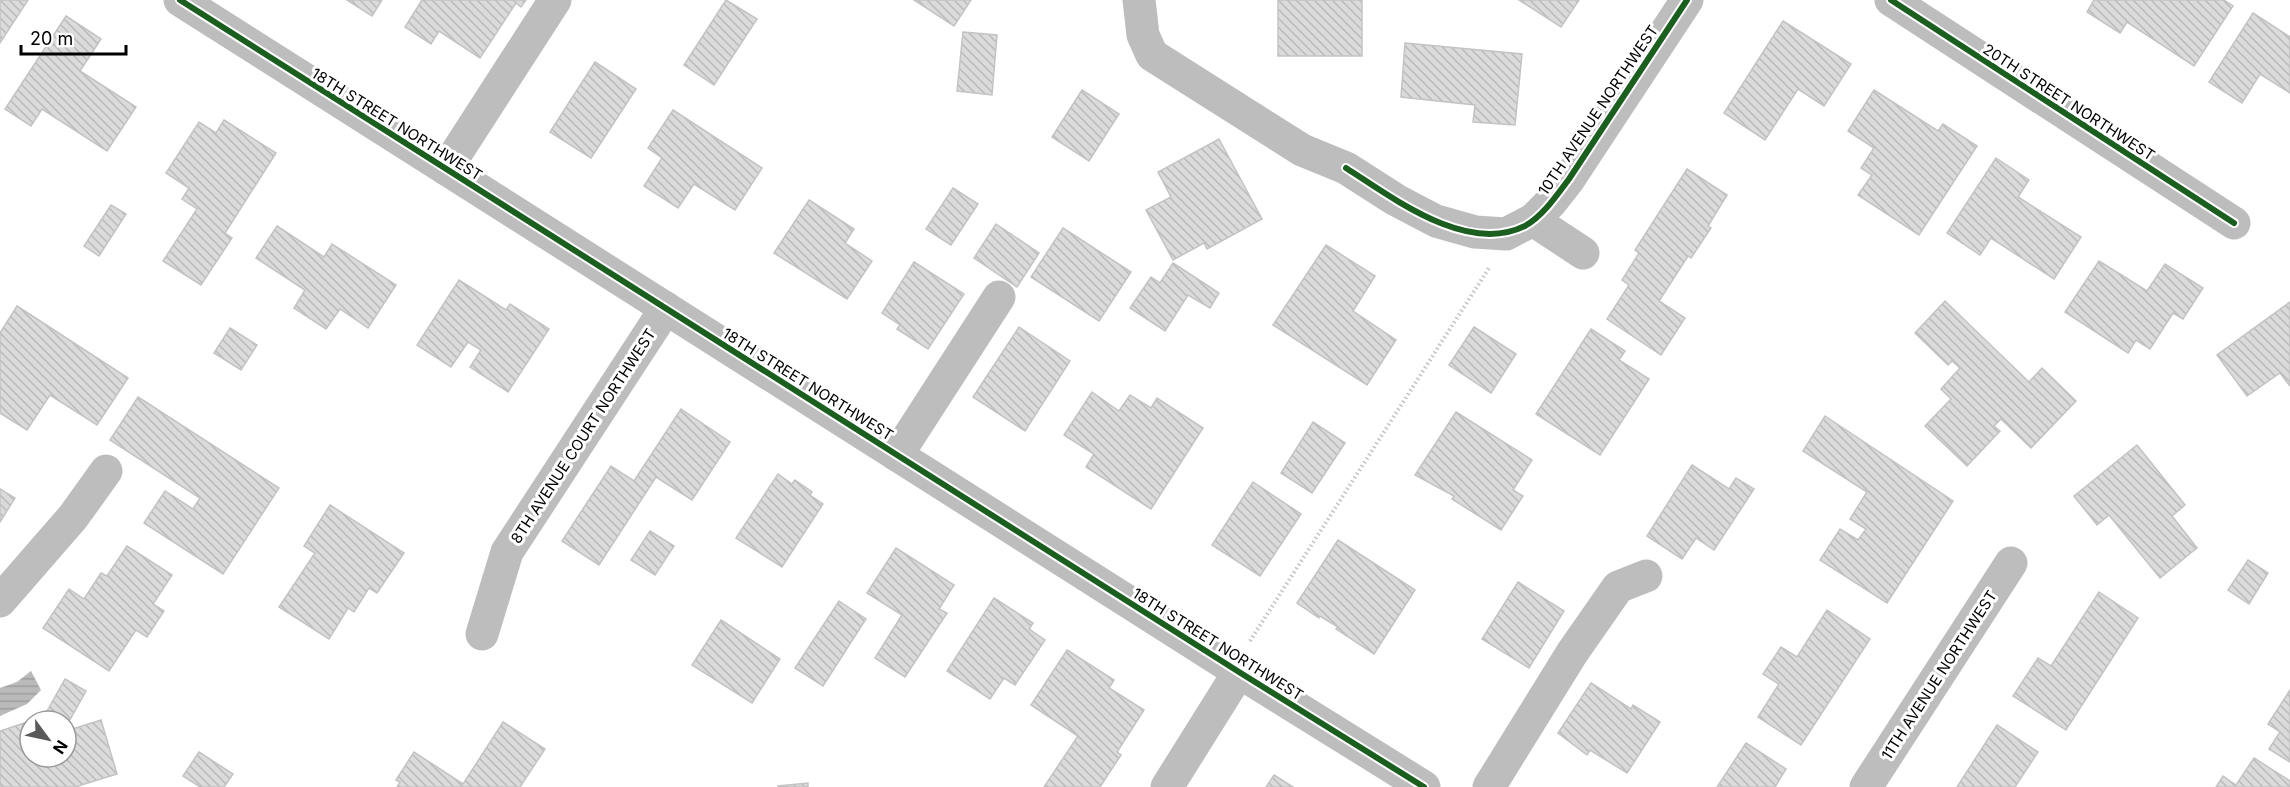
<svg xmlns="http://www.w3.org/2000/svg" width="2290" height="787" font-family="Inter,sans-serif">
	<defs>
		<pattern id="water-rules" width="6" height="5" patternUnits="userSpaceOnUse" patternTransform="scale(1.5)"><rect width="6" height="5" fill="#bababa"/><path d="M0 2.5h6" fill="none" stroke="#9e9e9e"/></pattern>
		<pattern id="building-back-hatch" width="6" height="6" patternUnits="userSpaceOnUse" patternTransform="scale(1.5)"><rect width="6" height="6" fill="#dbdbdb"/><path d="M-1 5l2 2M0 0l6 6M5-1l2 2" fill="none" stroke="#bababa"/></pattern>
	</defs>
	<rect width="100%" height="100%" fill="#fff"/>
	<path fill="url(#water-rules)" d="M31 671 41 690 27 704 0 716V688L17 682Z"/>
	<g fill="url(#building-back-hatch)" stroke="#c3c3c3" stroke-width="1.5">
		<path d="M0 0H28L0 43Z"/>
		<path d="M347 0H382L372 16Z"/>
		<path d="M422 0H526L521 7 516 3 480 58 439 31 431 44 405 27Z"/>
		<path d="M726 0 757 19 714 85 684 65Z"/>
		<path d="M914 0H971L954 26Z"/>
		<rect x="1278" y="0" width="84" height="56"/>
		<path d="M1519 0H1579L1561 27Z"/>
		<path d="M2094 0H2224L2233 6 2194 66 2127 22 2120 33 2087 12Z"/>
		<path d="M2253 13 2290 37V93L2260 74 2242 103 2209 82Z"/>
		<path d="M66 16 101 39 80 71 136 107 107 151 42 109 31 126 5 109Z"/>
		<path d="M1783 21 1851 64 1824 106 1798 89 1765 140 1724 113Z"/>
		<path d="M963 32 997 35 992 95 957 91Z"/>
		<path d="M1405 43 1522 54 1515 125 1473 122 1475 105 1401 97Z"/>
		<path d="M595 62 636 89 591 158 550 132Z"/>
		<path d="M1082 90 1119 114 1089 161 1052 137Z"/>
		<path d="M1874 90 1938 131 1943 124 1977 146 1919 235 1858 195 1872 175 1861 168 1874 148 1848 131Z"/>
		<path d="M673 110 762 168 735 210 694 184 678 208 644 186 662 158 648 148Z"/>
		<path d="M224 120 276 153 225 233 232 238 201 285 163 261 197 209 182 199 189 188 166 173 199 122 216 133Z"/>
		<path d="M1219 139 1262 219 1207 249 1204 243 1173 260 1146 210 1171 197 1158 172Z"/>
		<path d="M1996 158 2029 180 2018 197 2081 237 2054 279 1991 238 1980 255 1947 233Z"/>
		<path d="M1687 169 1727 195 1708 226 1711 228 1691 258 1688 256 1659 301 1685 318 1661 355 1607 319 1629 285 1622 280 1639 253 1635 250Z"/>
		<path d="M953 188 978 204 951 245 926 229Z"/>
		<path d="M809 200 854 229 845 243 872 261 847 299 774 253Z"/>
		<path d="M111 205 126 214 99 256 84 246Z"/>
		<path d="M996 224 1039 253 1017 287 974 258Z"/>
		<path d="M277 226 324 257 332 244 396 285 368 328 340 309 326 329 294 308 305 290 256 258Z"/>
		<path d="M1063 228 1131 272 1099 321 1031 277Z"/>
		<path d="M1326 245 1375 276 1353 311 1396 340 1367 385 1273 325Z"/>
		<path d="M2099 261 2147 291 2165 264 2203 288 2183 319 2173 313 2150 349 2136 340 2128 353 2065 312Z"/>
		<path d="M914 262 964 294 928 349 897 329 900 325 882 313Z"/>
		<path d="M1173 263 1219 293 1210 308 1188 295 1165 331 1130 308 1151 277 1160 283Z"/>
		<path d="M459 280 506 310 510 304 549 329 508 392 470 367 481 350 468 342 451 367 417 345Z"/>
		<path d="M1945 301 2029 382 2042 368 2076 401 2031 448 2001 419 1994 426 2000 431 1967 466 1925 426 1951 399 1941 389 1960 368 1952 361 1948 365 1915 333Z"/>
		<path d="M2290 302V386L2280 373 2247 396 2217 355Z"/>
		<path d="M17 306 128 378 97 425 50 395 27 430 0 413V333Z"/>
		<path d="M1019 327 1070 361 1025 431 973 397Z"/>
		<path d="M1474 327 1516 354 1491 393 1449 365Z"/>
		<path d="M230 328 257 345 241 370 214 353Z"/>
		<path d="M1591 329 1625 351 1619 360 1649 379 1600 455 1536 414Z"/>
		<path d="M1092 392 1119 411 1130 395 1151 408 1157 398 1203 428 1151 509 1086 467 1094 454 1064 435Z"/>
		<path d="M138 397 279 488 223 574 144 523 165 491 193 509 200 498 110 440Z"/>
		<path d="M681 409 730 442 692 500 656 477 599 565 562 541 611 466 634 481Z"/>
		<path d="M1456 412 1532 460 1513 490 1523 496 1501 530 1452 499 1454 496 1415 475Z"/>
		<path d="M1825 416 1953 501 1887 603 1820 560 1840 529 1858 540 1866 529 1850 519 1867 492 1803 451Z"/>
		<path d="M1313 422 1345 443 1312 493 1281 473Z"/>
		<path d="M2137 445 2185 505 2172 516 2197 548 2160 578 2109 515 2097 525 2074 496Z"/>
		<path d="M1692 465 1729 489 1736 478 1754 489 1714 550 1696 538 1682 559 1647 536Z"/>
		<path d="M778 474 792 484 795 480 812 492 810 495 823 504 782 567 736 538Z"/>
		<path d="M1253 482 1301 514 1260 576 1212 545Z"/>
		<path d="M0 489 15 498 0 522Z"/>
		<path d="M330 505 404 553 377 593 369 588 354 612 348 608 329 639 279 607 315 553 304 546Z"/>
		<path d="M650 531 674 546 655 575 631 560Z"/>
		<path d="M1338 540 1415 590 1374 654 1336 629 1338 627 1320 616 1319 618 1297 603Z"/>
		<path d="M127 546 172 575 153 604 164 611 147 637 136 630 109 671 43 628 69 589 84 599 101 573 107 576Z"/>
		<path d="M896 548 954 585 939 609 947 613 905 677 875 658 902 615 867 593Z"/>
		<path d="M2248 560 2268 573 2249 604 2228 590Z"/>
		<path d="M1518 582 1564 611 1529 668 1482 639Z"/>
		<path d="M2099 592 2138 618 2066 730 2013 696 2038 658 2051 666Z"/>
		<path d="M994 598 1033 623 1029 629 1045 640 1015 685 1004 678 990 699 947 671Z"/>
		<path d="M839 601 866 619 823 686 795 668Z"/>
		<path d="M1827 610 1870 639 1801 745 1758 717 1779 684 1763 674 1781 647 1797 657Z"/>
		<path d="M721 620 780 659 752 703 692 665Z"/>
		<path d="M1067 650 1114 680 1109 688 1144 710 1117 752 1121 755 1100 787H1044L1078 736 1031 705Z"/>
		<path d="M65 679 86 691 67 725 66 721H60L46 713Z"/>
		<path d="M1591 683 1631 709 1633 705 1660 722 1627 773 1590 750 1587 755 1558 733Z"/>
		<path d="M2290 690V762L2269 749 2280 732 2268 724Z"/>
		<path d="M47 716 48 721H31Z"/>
		<path d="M101 720 117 774 75 787H0V731L30 721V757H66V731Z"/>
		<path d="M503 722 545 749 520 787H397L400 782 396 780 414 752 463 784Z"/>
		<path d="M1997 725 2038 752 2015 787H1957Z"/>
		<path d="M1746 743 1786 769 1775 787H1717Z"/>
		<path d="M199 752 233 774 224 787H200L183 776Z"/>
		<path d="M2254 758 2290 781V787H2216L2223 776 2236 785Z"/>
		<path d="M1274 775 1293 787H1266Z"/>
		<path d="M808 783V787H778V786Z"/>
	</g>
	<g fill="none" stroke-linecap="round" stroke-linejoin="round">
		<path stroke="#c2c2c2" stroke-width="4" stroke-dasharray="1.5 3" stroke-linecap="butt" d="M1250 641 1489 268"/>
		<g stroke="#bdbdbd" stroke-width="33">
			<path d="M180 0 1239 672 1424 787"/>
			<path d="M1139 0 1143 35 1152 55 1302 150 1346 168 1396 200 1436 221 1475 232 1506 234 1533 220 1551 202 1569 179 1687 0"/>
			<path d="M1891 0 2234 223"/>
			<path d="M446 169 555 0"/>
			<path d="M1533 220 1583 253"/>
			<path d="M897 455 999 297"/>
			<path d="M0 601 73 517 106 471"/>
			<path d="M482 634 507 552 666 308"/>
			<path d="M1167 787 1239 672"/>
			<path d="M1489 787 1572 653 1618 587 1646 576"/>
			<path d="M1866 787 2011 563"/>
		</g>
		<g stroke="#fff" stroke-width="10">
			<g id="cycleway">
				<path d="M180 0 1239 672 1424 787"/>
				<path d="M1891 0 2234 223"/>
				<path d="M1346 168C1393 198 1467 255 1525 226 1543 216 1557 195 1569 179L1687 0"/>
			</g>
		</g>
		<use href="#cycleway" stroke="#1b5e20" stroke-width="6"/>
	</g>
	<g text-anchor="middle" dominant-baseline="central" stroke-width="6" stroke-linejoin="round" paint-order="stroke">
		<g font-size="15" fill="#000" stroke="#fff">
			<text transform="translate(2069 102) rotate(33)">20TH STREET NORTHWEST</text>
			<text transform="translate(1598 110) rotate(-56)">10TH AVENUE NORTHWEST</text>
			<text transform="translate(397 124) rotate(32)">18TH STREET NORTHWEST</text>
			<text transform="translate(808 384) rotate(32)">18TH STREET NORTHWEST</text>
			<text transform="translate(583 436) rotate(-57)">8TH AVENUE COURT NORTHWEST</text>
			<text transform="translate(1218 644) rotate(32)">18TH STREET NORTHWEST</text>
			<text transform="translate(1939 675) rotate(-57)">11TH AVENUE NORTHWEST</text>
		</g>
	</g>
	<g transform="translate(48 739) rotate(123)"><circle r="28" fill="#ffffff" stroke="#999999" stroke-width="1.5"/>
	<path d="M0-4.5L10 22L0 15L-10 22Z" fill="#595959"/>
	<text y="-9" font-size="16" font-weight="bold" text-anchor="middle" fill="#000000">N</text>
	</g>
	<path d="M21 45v9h105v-9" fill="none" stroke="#000000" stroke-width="3"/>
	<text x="30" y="45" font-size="18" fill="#000000" stroke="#ffffff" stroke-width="4.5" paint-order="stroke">20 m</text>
</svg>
